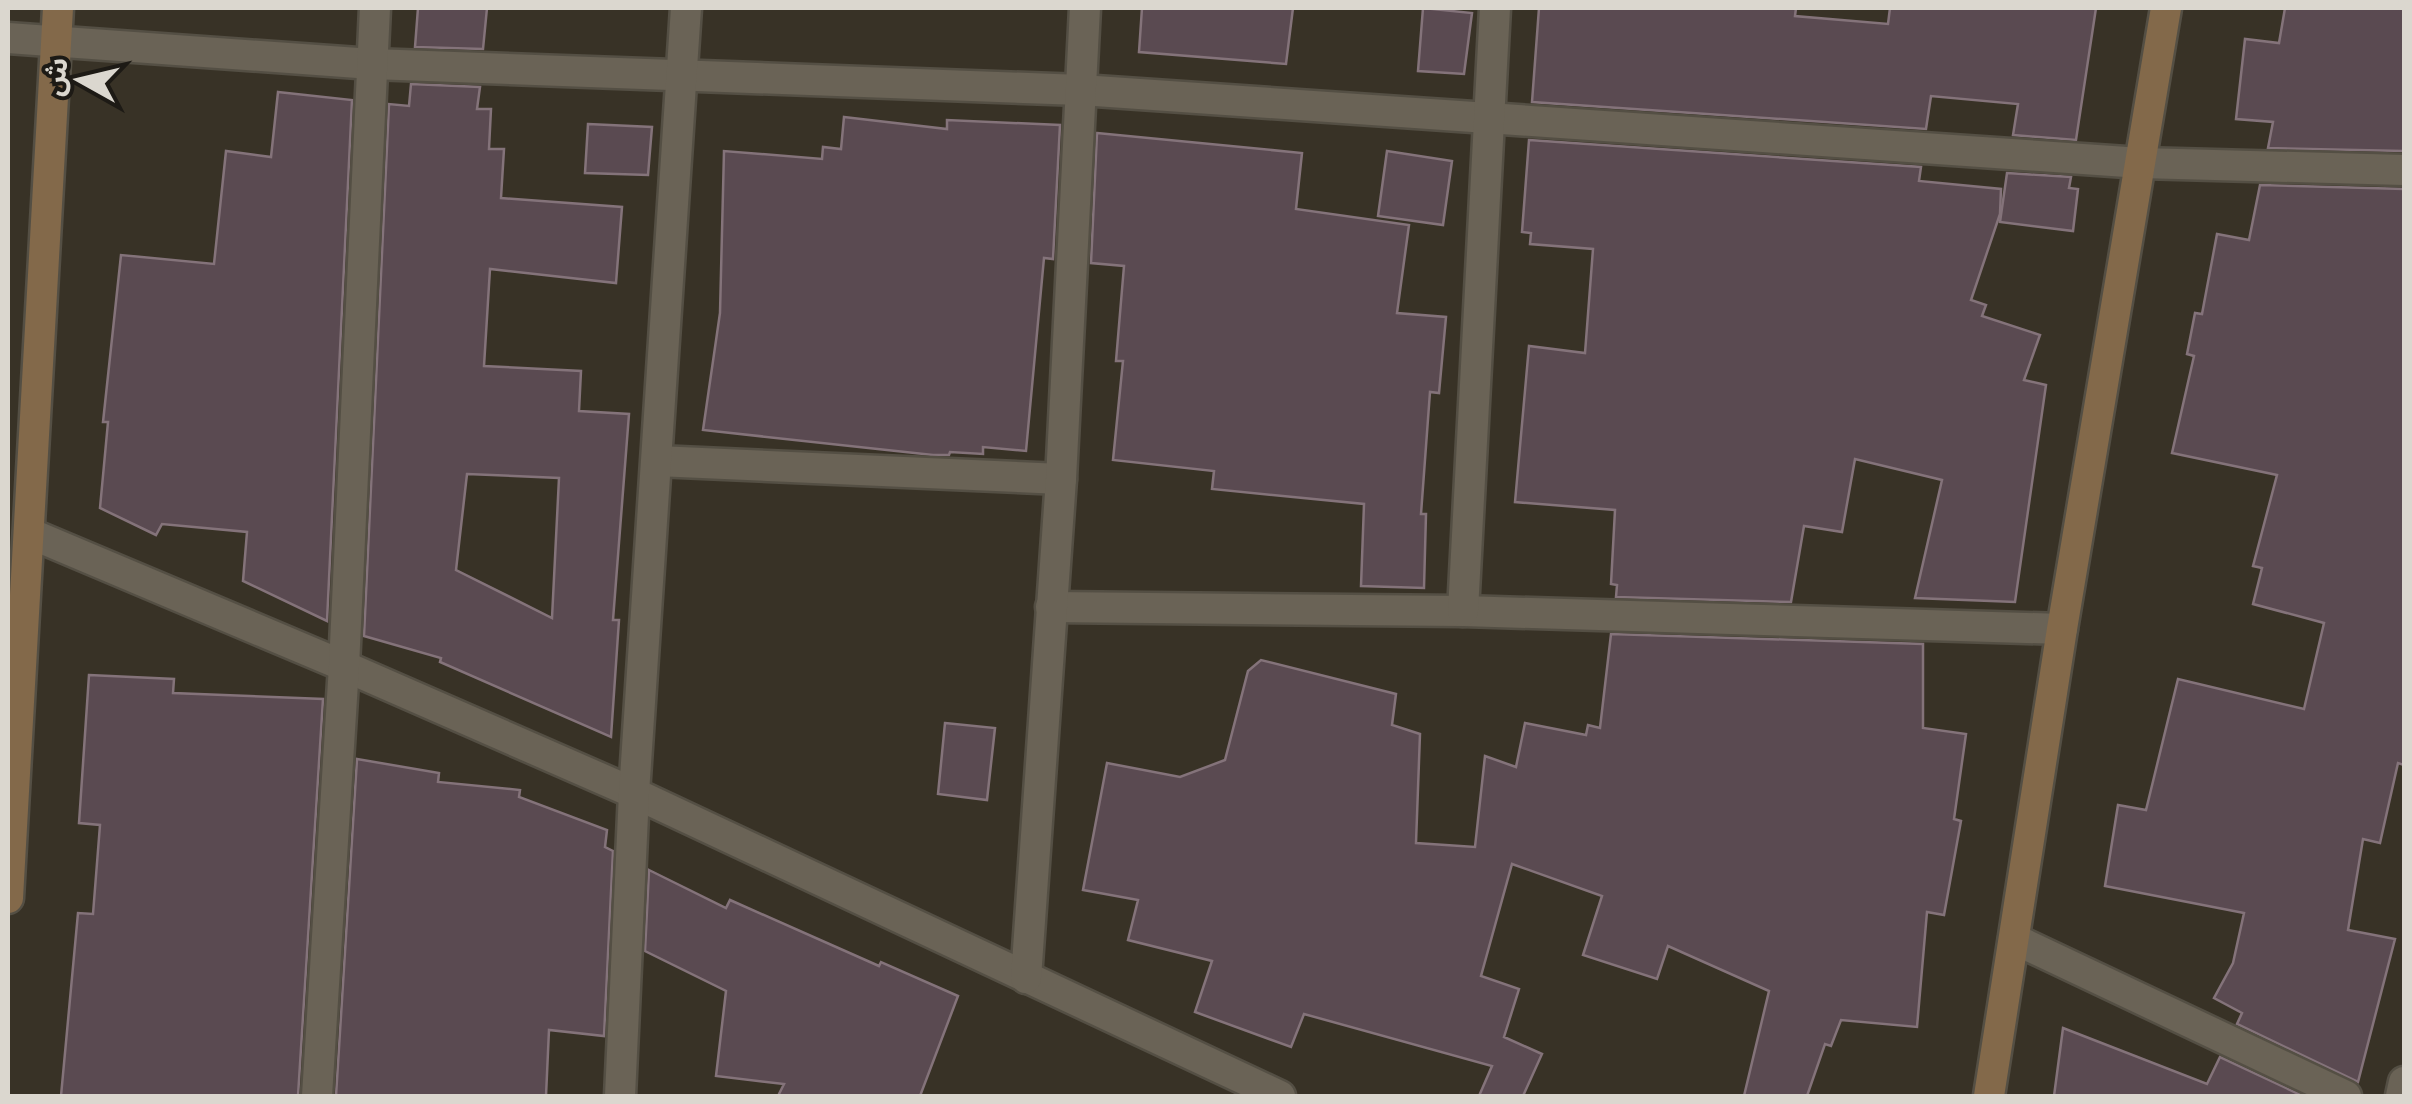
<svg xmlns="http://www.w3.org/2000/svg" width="2412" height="1104" font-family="Inter,'Noto Sans Arabic',sans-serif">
	<rect width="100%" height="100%" fill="#383226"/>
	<g fill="#5a4a51" stroke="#84737a" stroke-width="2.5" fill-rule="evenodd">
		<path d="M418 8H487L483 49 415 47Z"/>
		<path d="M1142 8H1293L1286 64 1139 52Z"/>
		<path d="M1423 8 1472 13 1464 74 1418 71Z"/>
		<path d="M1539 8H1796L1795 16 1888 24 1890 8H2096L2076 140 2013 135 2018 104 1931 96 1926 129 1532 102Z"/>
		<path d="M2285 8H2404V151L2268 148 2273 122 2236 119 2245 39 2279 43Z"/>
		<path d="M411 84 480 87 477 109H491L489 149H504L501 198 622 207 616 283 490 269 484 366 581 371 579 411 629 414 613 620H619L611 737 440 662 441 658 364 636 389 104 409 106ZM467 474 559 478 552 618 456 570Z"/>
		<path d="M278 92 352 100 327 621 243 581 247 532 162 524 156 535 100 508 108 422H103L121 255 214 264 226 151 271 157Z"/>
		<path d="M844 117 947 129V120L1060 125 1053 259 1044 258 1026 451 983 447V454L950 452 949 455H933L703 430 720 313 724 151 822 159 823 147 841 149Z"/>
		<path d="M588 124 652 127 648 175 585 173Z"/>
		<path d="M1097 133 1302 153 1296 209 1409 225 1397 313 1446 317 1439 393 1430 392 1421 514H1426L1424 588 1361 586 1364 504 1212 489 1214 471 1113 460 1123 361H1116L1124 266 1091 263Z"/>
		<path d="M1529 140 1921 167 1919 181 2001 189 2000 214 1971 300 1986 305 1982 316 2040 335 2024 380 2046 385 2015 602 1915 598 1942 480 1855 459 1842 532 1804 526 1791 602 1616 597 1617 585 1611 584 1615 510 1515 502 1529 346 1585 353 1593 249 1530 244 1531 233 1522 232Z"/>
		<path d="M1387 151 1452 161 1443 225 1378 216Z"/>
		<path d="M2007 173 2071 177 2069 188 2078 189 2073 231 2000 222Z"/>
		<path d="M2260 185 2404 189V765L2398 763 2380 843 2363 839 2348 930 2395 939 2358 1082 2237 1024 2242 1013 2214 998 2233 963 2244 913 2105 886 2118 805 2146 810 2178 679 2304 709 2324 623 2253 604 2262 568 2253 566 2277 475 2172 453 2194 356 2187 354 2195 313 2202 314 2217 234 2249 240Z"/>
		<path d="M1611 634 1923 644V728L1966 734 1954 819 1961 821 1944 915 1927 912 1917 1027 1841 1020 1831 1046 1825 1044 1807 1096H1744L1769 991 1668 946 1657 979 1583 955 1602 896 1512 864 1481 976 1519 989 1504 1037 1542 1054 1523 1096H1479L1492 1066 1304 1014 1291 1047 1195 1012 1212 961 1128 940 1138 900 1083 890 1107 763 1180 777 1225 760 1248 671 1261 660 1396 694 1392 725 1420 734 1416 843 1475 847 1485 756 1516 767 1525 723 1586 735 1588 725 1600 728Z"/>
		<path d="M89 675 174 679 173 693 323 699 298 1096H61L78 913 93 914 100 825 79 823Z"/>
		<path d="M945 723 995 728 987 800 938 794Z"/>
		<path d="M357 759 439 773 438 782 520 790 519 797 607 830 605 847 613 851 604 1036 549 1030 546 1096H336Z"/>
		<path d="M649 870 726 908 730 900 879 966 881 962 958 996 920 1096H778L784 1084 716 1076 726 991 645 951Z"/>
		<path d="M2063 1028 2207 1084 2220 1057 2303 1096H2054Z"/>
	</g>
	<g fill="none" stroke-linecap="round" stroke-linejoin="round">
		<g stroke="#544f44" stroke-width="35">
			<g id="street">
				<path d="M8 38 372 64 1081 90 2141 163 2404 170"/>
				<path d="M657 461 1061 479"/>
				<path d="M29 533 344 666 634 793 1280 1096"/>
				<path d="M1051 607 1463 611 2062 629"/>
				<path d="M1463 611 1495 8"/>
				<path d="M2014 939 2346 1096"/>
				<path d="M1026 978 1061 479 1085 8"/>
				<path d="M317 1096 344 666 375 8"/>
				<path d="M620 1096 634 793 686 8"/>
				<path d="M2401 1096 2404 1082"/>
			</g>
		</g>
		<g stroke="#544f44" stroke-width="35">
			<g id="secondary">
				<path d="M8 898 58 8"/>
				<path d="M1989 1096 2062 629 2166 8"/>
			</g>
		</g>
		<use href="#street" stroke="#6a6356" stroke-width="30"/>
		<use href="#secondary" stroke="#83694a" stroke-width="30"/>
	</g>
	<rect width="2412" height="1104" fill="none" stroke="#dbd7cf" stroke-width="20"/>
	<g transform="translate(80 80) rotate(278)" stroke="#1d1a15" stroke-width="8" paint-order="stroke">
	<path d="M0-8L18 38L0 25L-18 38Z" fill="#dbd7cf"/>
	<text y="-15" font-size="28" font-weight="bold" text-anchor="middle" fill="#dbd7cf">ش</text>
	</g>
</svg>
